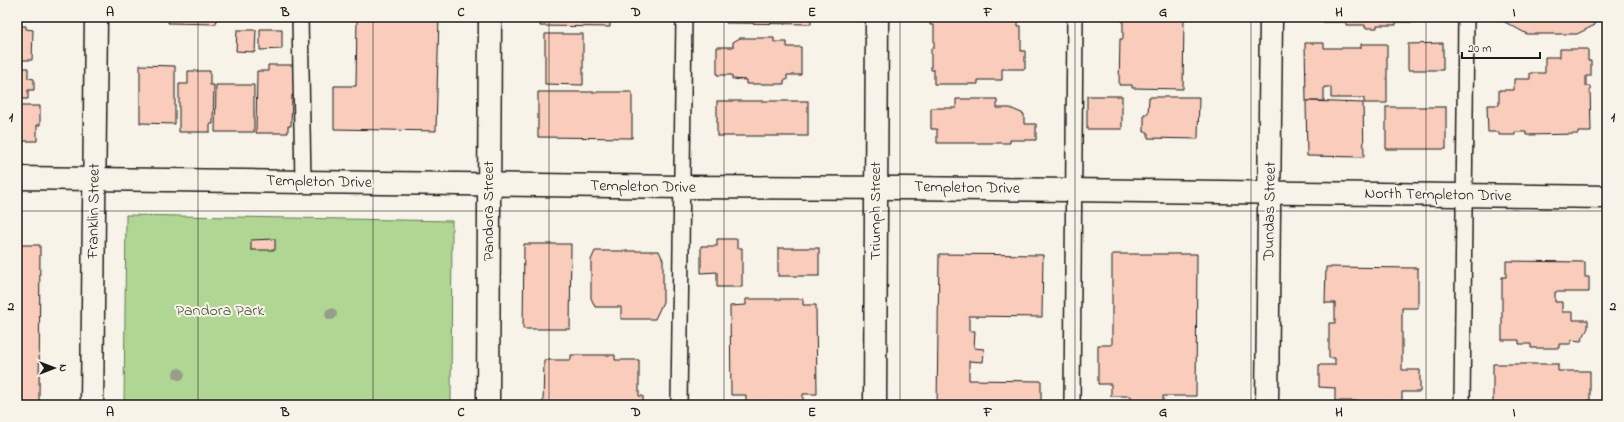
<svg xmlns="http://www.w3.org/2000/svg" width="1624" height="422" font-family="'Indie Flower',sans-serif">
	<rect width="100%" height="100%" fill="#f7f3e8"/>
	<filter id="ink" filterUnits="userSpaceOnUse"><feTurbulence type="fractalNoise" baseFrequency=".025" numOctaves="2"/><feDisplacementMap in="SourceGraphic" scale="8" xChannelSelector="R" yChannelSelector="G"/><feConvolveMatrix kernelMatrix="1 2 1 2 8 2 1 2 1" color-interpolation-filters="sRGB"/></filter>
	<g filter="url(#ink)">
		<path fill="#afd793" stroke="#667a58" d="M126 215 452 221 451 405H124Z"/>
		<g fill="#f9ccbb" stroke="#1c1c1c">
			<rect x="17" y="17" width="14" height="3"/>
			<path d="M169 17H217L216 24 168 23Z"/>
			<path d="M357 17H439L436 131 334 129V86H356Z"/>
			<path d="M540 17H610V27L540 26Z"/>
			<path d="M727 17H811V24L726 23Z"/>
			<path d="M930 17H1018V26H1021V51H1025V69H1002V80H978V84H934V70H931V48H934V25H930Z"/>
			<path d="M1123 17H1184L1183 89 1132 88V85H1119L1120 39H1123Z"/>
			<path d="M1323 17H1420V22H1396V25H1377V28H1365V25H1346V22H1323Z"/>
			<path d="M1503 17H1595V25L1577 34H1527L1503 21Z"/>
			<path d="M17 26H26V29L33 30 32 60H17Z"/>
			<path d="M260 29H282V49L260 50Z"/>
			<path d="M237 30H256L255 52 236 51Z"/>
			<path d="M545 34H583V85L545 84Z"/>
			<path d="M740 38H774V42H787V47H801V75H787V80H784V84H746V80L732 79V75H717V47H733V42Z"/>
			<path d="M1305 43H1324V48H1361V44H1387V103H1364V98H1331V87H1324V101H1306Z"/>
			<path d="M1443 43V70H1408V44Z"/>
			<path d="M1560 49H1588V61H1591V76H1586V86H1590L1591 132H1578V134L1526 135V132H1515V135H1499V132H1488L1487 105H1499V90H1514V79H1530V73H1545V57H1560Z"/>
			<path d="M140 65 175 66V124L140 123Z"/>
			<path d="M268 65H295V95H292L291 126H288V133H256L257 71H268Z"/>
			<path d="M17 68H28V78L34 79V90H28V99H17Z"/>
			<path d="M188 71H210V85H214L213 124H210V132H179V84H188Z"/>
			<path d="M216 85H254V132H215Z"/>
			<path d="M538 92H632V138L538 137Z"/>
			<rect x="1087" y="96" width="35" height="33"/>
			<path d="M1149 97H1199L1198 139 1148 138V132H1144V114H1148Z"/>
			<path d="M956 99H997V108H1010L1024 114V124H1036V140H1010V143H937V129H931V108H956Z"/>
			<rect x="717" y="101" width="91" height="35"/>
			<path d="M1306 101 1363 103 1364 157 1307 156Z"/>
			<path d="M17 106H40V125H37V141H17Z"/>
			<rect x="1386" y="107" width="60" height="42"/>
			<path d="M275 239V250H251V240Z"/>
			<path d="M717 239H737V248H742V287H717V272L701 273V246H717Z"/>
			<path d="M524 244H571L570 329H523Z"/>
			<path d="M17 245H40L39 405H17Z"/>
			<rect x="778" y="248" width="41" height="28"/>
			<path d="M595 251H659L663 260V302L655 319H621V307H595L591 298V260Z"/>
			<path d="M939 254 1043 255 1042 317 969 316V331H975L974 348 984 349 983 362 969 361V380L1041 381V405H937Z"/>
			<path d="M1112 254H1197L1196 396H1163V403H1131V396H1111V384H1098V345H1112Z"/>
			<path d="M1506 261 1585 262V277H1589V292H1555V302H1562V312H1573V320H1588V328L1581 341 1571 340V344H1559V348H1531V344H1519V340H1502V277H1506Z"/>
			<path d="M1326 267 1418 268V308H1402V370H1420V392H1402V401H1335V388L1319 387V365H1335V358H1329V323H1335V303H1325Z"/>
			<path d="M746 299H803V305H816L817 394H803V402H746V395H731L730 306 746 305Z"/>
			<path d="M571 355H615V360H639V396H643V405H543L544 360H571Z"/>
			<path d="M1493 364H1558V371H1590V405H1493Z"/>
		</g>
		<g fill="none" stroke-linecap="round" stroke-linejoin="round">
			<g stroke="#1c1c1c" stroke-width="18">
				<g id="service">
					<path d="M300 17 303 182"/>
					<path d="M679 405 684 17"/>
					<path d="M1072 405 1075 17"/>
					<path d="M1462 405 1466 17"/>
				</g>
			</g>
			<g stroke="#1c1c1c" stroke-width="25">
				<g id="minor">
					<path d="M17 178 682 187 906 188 1607 197"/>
					<path d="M92 405 96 17"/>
					<path d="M488 405 490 17"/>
					<path d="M875 405 877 17"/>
				</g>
			</g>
			<g stroke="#1c1c1c" stroke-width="25">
				<path id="secondary" d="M1267 405 1271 17"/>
			</g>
			<use href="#service" stroke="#f7f3e8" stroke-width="15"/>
			<use href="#minor" stroke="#f7f3e8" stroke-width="22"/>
			<use href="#secondary" stroke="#f7f3e8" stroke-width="22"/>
		</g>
		<g fill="#979c8c">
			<circle cx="331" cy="314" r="6"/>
			<circle cx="179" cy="374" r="6"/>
		</g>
	</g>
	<path fill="none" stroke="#1c1c1c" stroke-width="1" stroke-opacity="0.55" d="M198 17V405M373 17V405M549 17V405M724 17V405M900 17V405M1075 17V405M1251 17V405M1426 17V405M17 211H1607"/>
	<g text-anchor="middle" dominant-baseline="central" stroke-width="4" stroke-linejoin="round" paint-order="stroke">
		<g font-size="16" fill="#1c1c1c" stroke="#f7f3e8">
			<text transform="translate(319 182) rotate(1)">Templeton Drive</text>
			<text transform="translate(643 187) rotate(1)">Templeton Drive</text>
			<text transform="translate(967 188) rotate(1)">Templeton Drive</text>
			<text transform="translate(1438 195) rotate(1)">North Templeton Drive</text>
			<text transform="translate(94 211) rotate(-89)">Franklin Street</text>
			<text transform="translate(489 211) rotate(-90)">Pandora Street</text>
			<text transform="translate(876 211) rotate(-90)">Triumph Street</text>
			<text transform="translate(1270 211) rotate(-89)">Dundas Street</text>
		</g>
		<g font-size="16" fill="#485440" stroke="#f7f3e8">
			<text x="220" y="311">Pandora Park</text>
		</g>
	</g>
	<rect width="1624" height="422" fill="none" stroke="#f7f3e8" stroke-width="44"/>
	<g transform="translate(54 368) rotate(90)" stroke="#f7f3e8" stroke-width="3" paint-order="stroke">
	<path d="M0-3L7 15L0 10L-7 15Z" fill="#1c1c1c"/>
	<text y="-6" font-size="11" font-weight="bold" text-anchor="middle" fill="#1c1c1c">N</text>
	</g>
	<path d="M1462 52v6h78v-6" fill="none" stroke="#1c1c1c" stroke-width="2"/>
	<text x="1468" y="52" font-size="12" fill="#1c1c1c" stroke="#f7f3e8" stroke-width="3" paint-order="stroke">20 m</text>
	<rect x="22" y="22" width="1580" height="378" fill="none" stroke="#1c1c1c" stroke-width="1.5"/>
	<g font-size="13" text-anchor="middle" font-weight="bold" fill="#1c1c1c">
		<text x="110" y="16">A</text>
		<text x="285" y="16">B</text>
		<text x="461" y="16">C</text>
		<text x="636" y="16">D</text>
		<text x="812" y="16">E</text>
		<text x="988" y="16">F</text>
		<text x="1163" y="16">G</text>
		<text x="1339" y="16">H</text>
		<text x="1514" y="16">I</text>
		<text x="11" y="121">1</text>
		<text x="1613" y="121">1</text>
		<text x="11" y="310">2</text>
		<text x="1613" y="310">2</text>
		<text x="110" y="416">A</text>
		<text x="285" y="416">B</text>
		<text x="461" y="416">C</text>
		<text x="636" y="416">D</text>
		<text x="812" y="416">E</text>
		<text x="988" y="416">F</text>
		<text x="1163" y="416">G</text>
		<text x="1339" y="416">H</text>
		<text x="1514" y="416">I</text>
	</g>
</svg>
